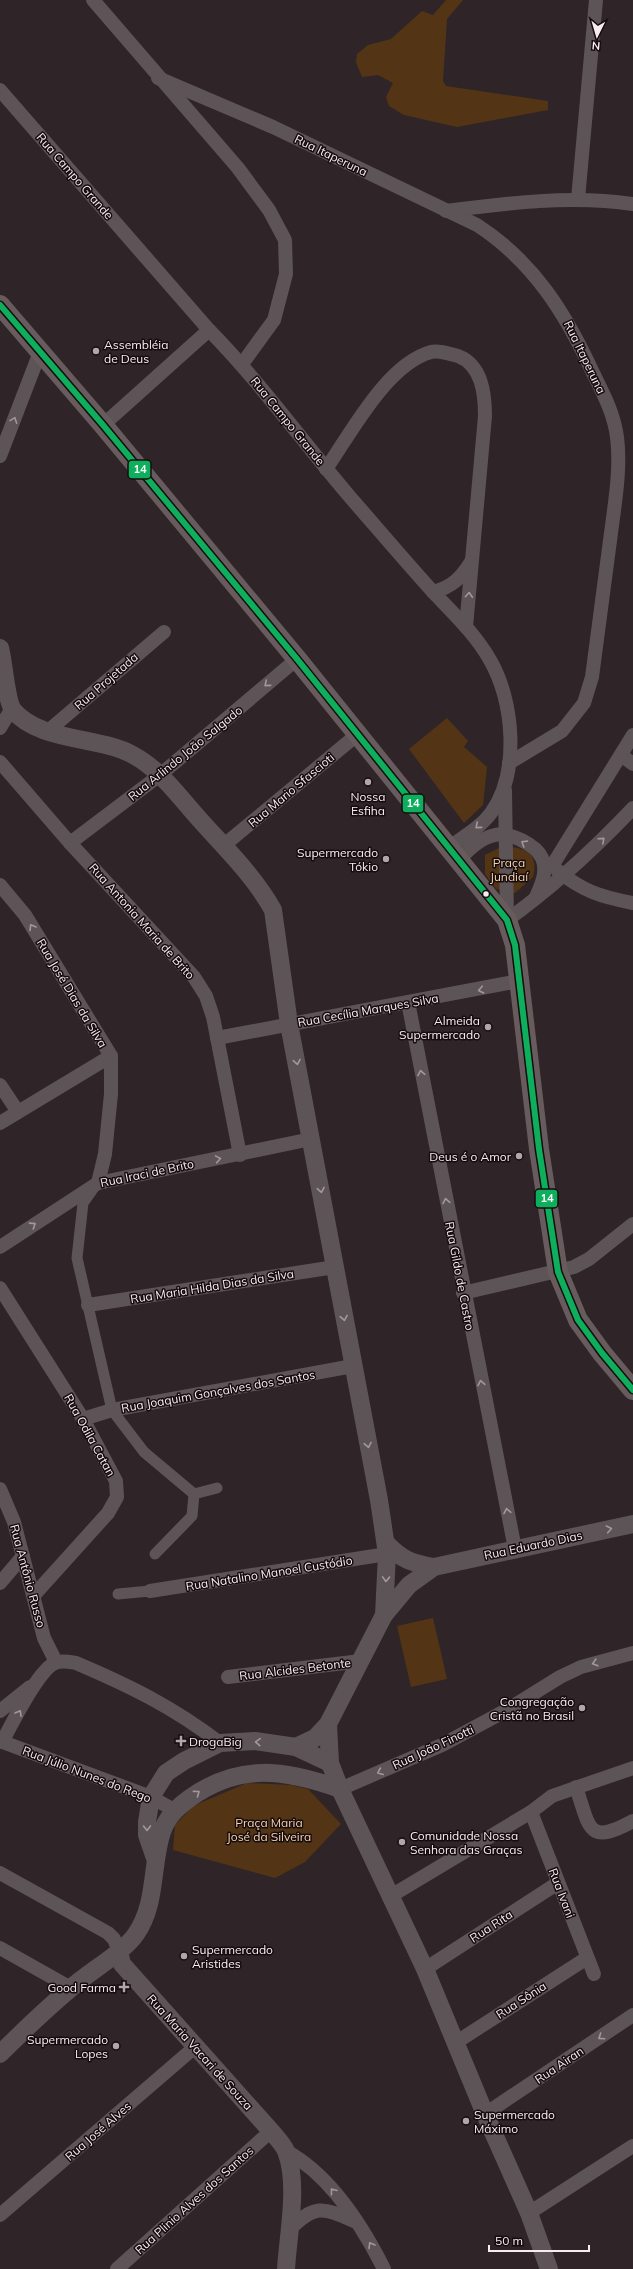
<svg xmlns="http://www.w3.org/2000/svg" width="633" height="2269" font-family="Mulish,sans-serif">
	<rect width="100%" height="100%" fill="#2f2427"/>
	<g fill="#533515">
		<path d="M446 0H463L447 19 443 81 446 86 548 101V110L457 127 404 115 389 106 386 97 393 83 378 75 362 77 356 62 357 54 368 45 391 39 422 11 433 15Z"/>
		<path d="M447 718 468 741 464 747 487 767 483 805 464 823 409 749Z"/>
		<path d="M503 846C524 848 539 851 533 877L515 893 496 889 485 874V855Z"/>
		<path d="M433 1618 447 1679 411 1687 397 1626Z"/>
		<path d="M247 1783 291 1785 308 1789 341 1824 305 1862 275 1878 173 1850 175 1825 193 1806Z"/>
	</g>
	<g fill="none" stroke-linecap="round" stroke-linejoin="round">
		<g stroke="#5c5457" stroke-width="11">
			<path d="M95 1186 83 1203 77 1258 112 1410 144 1452 194 1494 192 1516 155 1554"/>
			<path d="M194 1494 217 1488"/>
			<path d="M118 1594 150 1591"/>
		</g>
		<g stroke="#5c5457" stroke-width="14">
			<path d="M93 0 238 168 269 210 285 240 286 274 274 320 242 364"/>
			<path d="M158 78 273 127 477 225C534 262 566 314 594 375 604 395 614 414 617 437 621 468 615 502 611 533 605 581 598 629 592 677L584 703 562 731 509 763"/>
			<path d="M0 90 209 330C260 382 302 441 350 497 378 529 405 561 434 593 454 614 476 635 490 660 514 701 520 773 491 813 480 828 463 837 448 848"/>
			<path d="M578 199 596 0"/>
			<path d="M446 211C508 203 571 195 633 204"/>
			<path d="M103 425 209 330"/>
			<path d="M0 456 40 352"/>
			<path d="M326 469C351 433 387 364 431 352 439 350 450 354 458 356 482 365 485 394 485 416L466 627"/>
			<path d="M433 592C452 587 461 578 471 562"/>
			<path d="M0 728 12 708"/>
			<path d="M48 731 164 632"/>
			<path d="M621 755 633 764"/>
			<path d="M0 762 70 843 194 977 206 996 213 1017 240 1155"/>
			<path d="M505 790 507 920"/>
			<path d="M70 843 160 775 297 659"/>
			<path d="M223 846 358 734"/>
			<path d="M458 861C468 850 480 838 495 835 509 831 536 845 542 858 548 871 541 886 536 897"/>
			<path d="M552 866 633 735"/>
			<path d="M557 870C582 891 601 897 633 903"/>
			<path d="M0 885 25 915 111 1056V1094L105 1154 98 1183"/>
			<path d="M507 920C553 887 594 849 633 808"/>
			<path d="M408 1002 515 1549"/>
			<path d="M217 1038 519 981"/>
			<path d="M0 1085 18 1112"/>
			<path d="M0 1123 111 1056"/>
			<path d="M0 1247 98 1183 311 1139"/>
			<path d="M0 1288 83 1419 116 1481 117 1497 108 1513 34 1595"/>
			<path d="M463 1293 574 1267 589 1259 633 1224"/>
			<path d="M88 1305 335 1267"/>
			<path d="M83 1419 112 1410 353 1366"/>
			<path d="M0 1489 14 1522 44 1638 56 1662"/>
			<path d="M0 1583 23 1556"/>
			<path d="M150 1591 387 1554"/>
			<path d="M228 1677 361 1661"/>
			<path d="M0 1711 30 1687"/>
			<path d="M0 1741 151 1797 174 1810"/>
			<path d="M2 1742C12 1724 38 1670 55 1663 61 1660 70 1662 76 1663 130 1686 173 1707 220 1743"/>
			<path d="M576 1787C590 1828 587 1846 633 1821"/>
			<path d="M340 1789 442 1745 505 1711 560 1677 581 1667 633 1653"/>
			<path d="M531 1812 594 1974"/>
			<path d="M0 1873 108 1933 114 1939 119 1951"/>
			<path d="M389 1897 531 1812 552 1796 633 1768"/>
			<path d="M0 1948 71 1988"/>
			<path d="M425 1969 558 1883"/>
			<path d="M455 2043 587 1958"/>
			<path d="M485 2114 633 2015"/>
			<path d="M286 2151C330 2175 362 2225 384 2269"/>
			<path d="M529 2213 633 2146"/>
			<path d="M0 2215 195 2047"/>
			<path d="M289 2230C315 2204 322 2207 354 2221"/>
			<path d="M117 2269 271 2131"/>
		</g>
		<g stroke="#5c5457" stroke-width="18">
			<path d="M0 648C4 662 6 700 13 710 39 742 99 736 133 755 161 770 180 798 201 821 226 849 254 876 273 910L289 1024 379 1500 387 1554 384 1615 328 1724 315 1738 296 1747"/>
			<path d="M386 1543C402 1560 411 1563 434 1567"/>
			<path d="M384 1615 409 1585 434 1567 633 1524"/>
			<path d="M328 1724 330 1763 340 1789 425 1969 485 2114 529 2213 549 2269"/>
			<path d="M155 1858 147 1835V1822L151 1797 166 1773 184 1761 220 1743 255 1741 296 1747 330 1763"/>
			<path d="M119 1951 122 1964 271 2131C276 2137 283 2144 286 2151 299 2184 288 2234 286 2269"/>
			<path d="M0 2054C23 2031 46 2009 71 1988 90 1971 123 1953 136 1934 157 1904 151 1865 162 1832 167 1816 178 1807 190 1798 240 1762 286 1770 340 1789"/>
		</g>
		<path stroke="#685b5d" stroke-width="20" d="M0 305 103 425 297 659 507 920 515 945 539 1149 558 1272 578 1320 602 1353 633 1390"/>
		<g stroke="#150c0f" stroke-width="9">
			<path id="bus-1" d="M0 305 103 425 297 659 507 920 515 945 539 1149 558 1272 578 1320 602 1353 633 1390"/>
		</g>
		<use href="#bus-1" stroke="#0daf5c" stroke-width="6"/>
	</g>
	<defs><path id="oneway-chevron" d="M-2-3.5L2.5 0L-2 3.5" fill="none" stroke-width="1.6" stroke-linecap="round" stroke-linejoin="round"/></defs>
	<g stroke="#a3989c">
		<use href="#oneway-chevron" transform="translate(14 420) rotate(-69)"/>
		<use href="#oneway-chevron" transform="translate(469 595) rotate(-86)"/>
		<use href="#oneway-chevron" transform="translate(267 684) rotate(140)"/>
		<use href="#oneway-chevron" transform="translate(478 826) rotate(140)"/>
		<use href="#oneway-chevron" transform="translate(602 840) rotate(-42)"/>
		<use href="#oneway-chevron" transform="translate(524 843) rotate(-148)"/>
		<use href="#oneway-chevron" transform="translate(32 927) rotate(-121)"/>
		<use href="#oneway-chevron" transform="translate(481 990) rotate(168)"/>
		<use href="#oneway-chevron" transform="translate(297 1062) rotate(79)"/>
		<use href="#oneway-chevron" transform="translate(421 1073) rotate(-101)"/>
		<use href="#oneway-chevron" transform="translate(218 1159) rotate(-10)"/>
		<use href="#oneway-chevron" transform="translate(321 1190) rotate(79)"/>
		<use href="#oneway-chevron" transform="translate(446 1201) rotate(-101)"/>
		<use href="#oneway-chevron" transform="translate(33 1225) rotate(-33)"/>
		<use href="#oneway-chevron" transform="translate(344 1318) rotate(80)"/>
		<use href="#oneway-chevron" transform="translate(481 1383) rotate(-101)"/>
		<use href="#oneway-chevron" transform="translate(368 1445) rotate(79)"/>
		<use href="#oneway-chevron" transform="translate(507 1511) rotate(-101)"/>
		<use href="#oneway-chevron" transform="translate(609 1529) rotate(-11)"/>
		<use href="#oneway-chevron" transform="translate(386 1579) rotate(92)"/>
		<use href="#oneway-chevron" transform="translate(595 1663) rotate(163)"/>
		<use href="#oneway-chevron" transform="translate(19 1713) rotate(-60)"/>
		<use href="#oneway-chevron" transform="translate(258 1742) rotate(-176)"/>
		<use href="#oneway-chevron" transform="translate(380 1772) rotate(157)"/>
		<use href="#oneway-chevron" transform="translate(197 1793) rotate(-36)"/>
		<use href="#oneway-chevron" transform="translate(147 1828) rotate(89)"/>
		<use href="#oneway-chevron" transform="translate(601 2037) rotate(146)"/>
		<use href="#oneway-chevron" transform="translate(333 2191) rotate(-128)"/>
		<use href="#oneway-chevron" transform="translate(371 2245) rotate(-121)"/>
	</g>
	<g fill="#b3a5aa" stroke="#150c0f" stroke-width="1.5">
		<circle cx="96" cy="351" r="4"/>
		<circle cx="368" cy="782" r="4"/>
		<circle cx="386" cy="859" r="4"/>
		<circle cx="488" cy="1027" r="4"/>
		<circle cx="519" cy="1156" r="4"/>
		<circle cx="582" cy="1708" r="4"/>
		<path d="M179 1735h4v4h4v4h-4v4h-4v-4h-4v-4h4z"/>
		<circle cx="402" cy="1842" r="4"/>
		<circle cx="184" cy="1956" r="4"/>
		<path d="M122 1981h4v4h4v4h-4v4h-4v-4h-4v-4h4z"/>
		<circle cx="116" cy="2046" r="4"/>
		<circle cx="466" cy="2121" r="4"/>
	</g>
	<circle fill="#faebf0" stroke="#150c0f" stroke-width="1.5" cx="486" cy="894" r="3.5"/>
	<g text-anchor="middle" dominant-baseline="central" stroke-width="3" stroke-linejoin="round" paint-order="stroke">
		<g font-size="12" fill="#faebf0" stroke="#150c0f">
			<text transform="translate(331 155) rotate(26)">Rua Itaperuna</text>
			<text transform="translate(75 176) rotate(49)">Rua Campo Grande</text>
			<text transform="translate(585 357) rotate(64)">Rua Itaperuna</text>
			<text transform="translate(288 421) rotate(51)">Rua Campo Grande</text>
			<text transform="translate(106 681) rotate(-41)">Rua Projetada</text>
			<text transform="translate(185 753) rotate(-39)">Rua Arlindo João Salgado</text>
			<text transform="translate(291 790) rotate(-40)">Rua Mario Sfascioti</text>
			<text transform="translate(142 921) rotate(48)">Rua Antonia Maria de Brito</text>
			<text transform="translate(72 993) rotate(59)">Rua José Dias da Silva</text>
			<text transform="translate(368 1010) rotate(-10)">Rua Cecília Marques Silva</text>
			<text transform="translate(147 1173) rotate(-12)">Rua Iraci de Brito</text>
			<text transform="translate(460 1276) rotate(79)">Rua Gildo de Castro</text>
			<text transform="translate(212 1286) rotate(-9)">Rua Maria Hilda Dias da Silva</text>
			<text transform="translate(218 1391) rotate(-10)">Rua Joaquim Gonçalves dos Santos</text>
			<text transform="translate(90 1435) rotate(61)">Rua Odila Catan</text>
			<text transform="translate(533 1545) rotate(-12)">Rua Eduardo Dias</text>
			<text transform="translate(269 1573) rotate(-9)">Rua Natalino Manoel Custódio</text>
			<text transform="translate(28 1576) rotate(75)">Rua Antônio Russo</text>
			<text transform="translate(295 1669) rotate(-7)">Rua Alcides Betonte</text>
			<text transform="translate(433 1747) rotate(-25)">Rua João Finotti</text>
			<text transform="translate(87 1774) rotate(21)">Rua Júlio Nunes do Rego</text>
			<text transform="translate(562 1893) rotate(69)">Rua Ivani</text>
			<text transform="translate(491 1926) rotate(-33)">Rua Rita</text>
			<text transform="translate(521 2000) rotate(-33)">Rua Sônia</text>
			<text transform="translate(200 2052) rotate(48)">Rua Maria Vacari de Souza</text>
			<text transform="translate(559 2065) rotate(-34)">Rua Airan</text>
			<text transform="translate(98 2131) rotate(-41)">Rua José Alves</text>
			<text transform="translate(194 2200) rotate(-42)">Rua Plinio Alves dos Santos</text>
		</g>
		<g font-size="12" fill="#faebf0" stroke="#150c0f" text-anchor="end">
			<text x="104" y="344" text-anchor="start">Assembléia<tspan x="104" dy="14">de Deus</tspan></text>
			<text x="368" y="796" text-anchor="middle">Nossa<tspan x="368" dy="14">Esfiha</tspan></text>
			<text x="378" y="852">Supermercado<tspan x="378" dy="14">Tókio</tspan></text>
			<text x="480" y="1020">Almeida<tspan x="480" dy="14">Supermercado</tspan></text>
			<text x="511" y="1156">Deus é o Amor</text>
			<text x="574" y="1701">Congregação<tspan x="574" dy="14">Cristã no Brasil</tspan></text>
			<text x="189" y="1741" text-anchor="start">DrogaBig</text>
			<text x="410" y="1835" text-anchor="start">Comunidade Nossa<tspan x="410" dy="14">Senhora das Graças</tspan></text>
			<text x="192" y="1949" text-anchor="start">Supermercado<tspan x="192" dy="14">Aristides</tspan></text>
			<text x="116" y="1987">Good Farma</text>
			<text x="108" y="2039">Supermercado<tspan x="108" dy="14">Lopes</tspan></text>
			<text x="474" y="2114" text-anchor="start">Supermercado<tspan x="474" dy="14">Máximo</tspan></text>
		</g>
		<g font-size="12" fill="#f8d2ad" stroke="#150c0f">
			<text x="509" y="862">Praça<tspan x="509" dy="14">Jundiaí</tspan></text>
			<text x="269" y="1822">Praça Maria<tspan x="269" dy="14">José da Silveira</tspan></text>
		</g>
	</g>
	<g stroke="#150c0f" stroke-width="1.5">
		<rect x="128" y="460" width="23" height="19" rx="4" fill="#0daf5c"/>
		<rect x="402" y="794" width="22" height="19" rx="4" fill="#0daf5c"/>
		<rect x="535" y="1189" width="23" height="19" rx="4" fill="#0daf5c"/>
	</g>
	<g font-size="11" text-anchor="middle" font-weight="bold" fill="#fff">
		<text x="140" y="473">14</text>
		<text x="413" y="807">14</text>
		<text x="547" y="1202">14</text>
	</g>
	<g transform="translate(597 36) rotate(185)" stroke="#150c0f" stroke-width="3" paint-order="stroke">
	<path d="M0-3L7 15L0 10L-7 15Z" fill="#faebf0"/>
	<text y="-6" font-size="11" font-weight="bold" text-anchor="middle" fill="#faebf0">N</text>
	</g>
	<path d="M489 2245v6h100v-6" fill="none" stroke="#faebf0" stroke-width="2"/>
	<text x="495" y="2245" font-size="12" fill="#faebf0" stroke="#150c0f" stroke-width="3" paint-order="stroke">50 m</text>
</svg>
